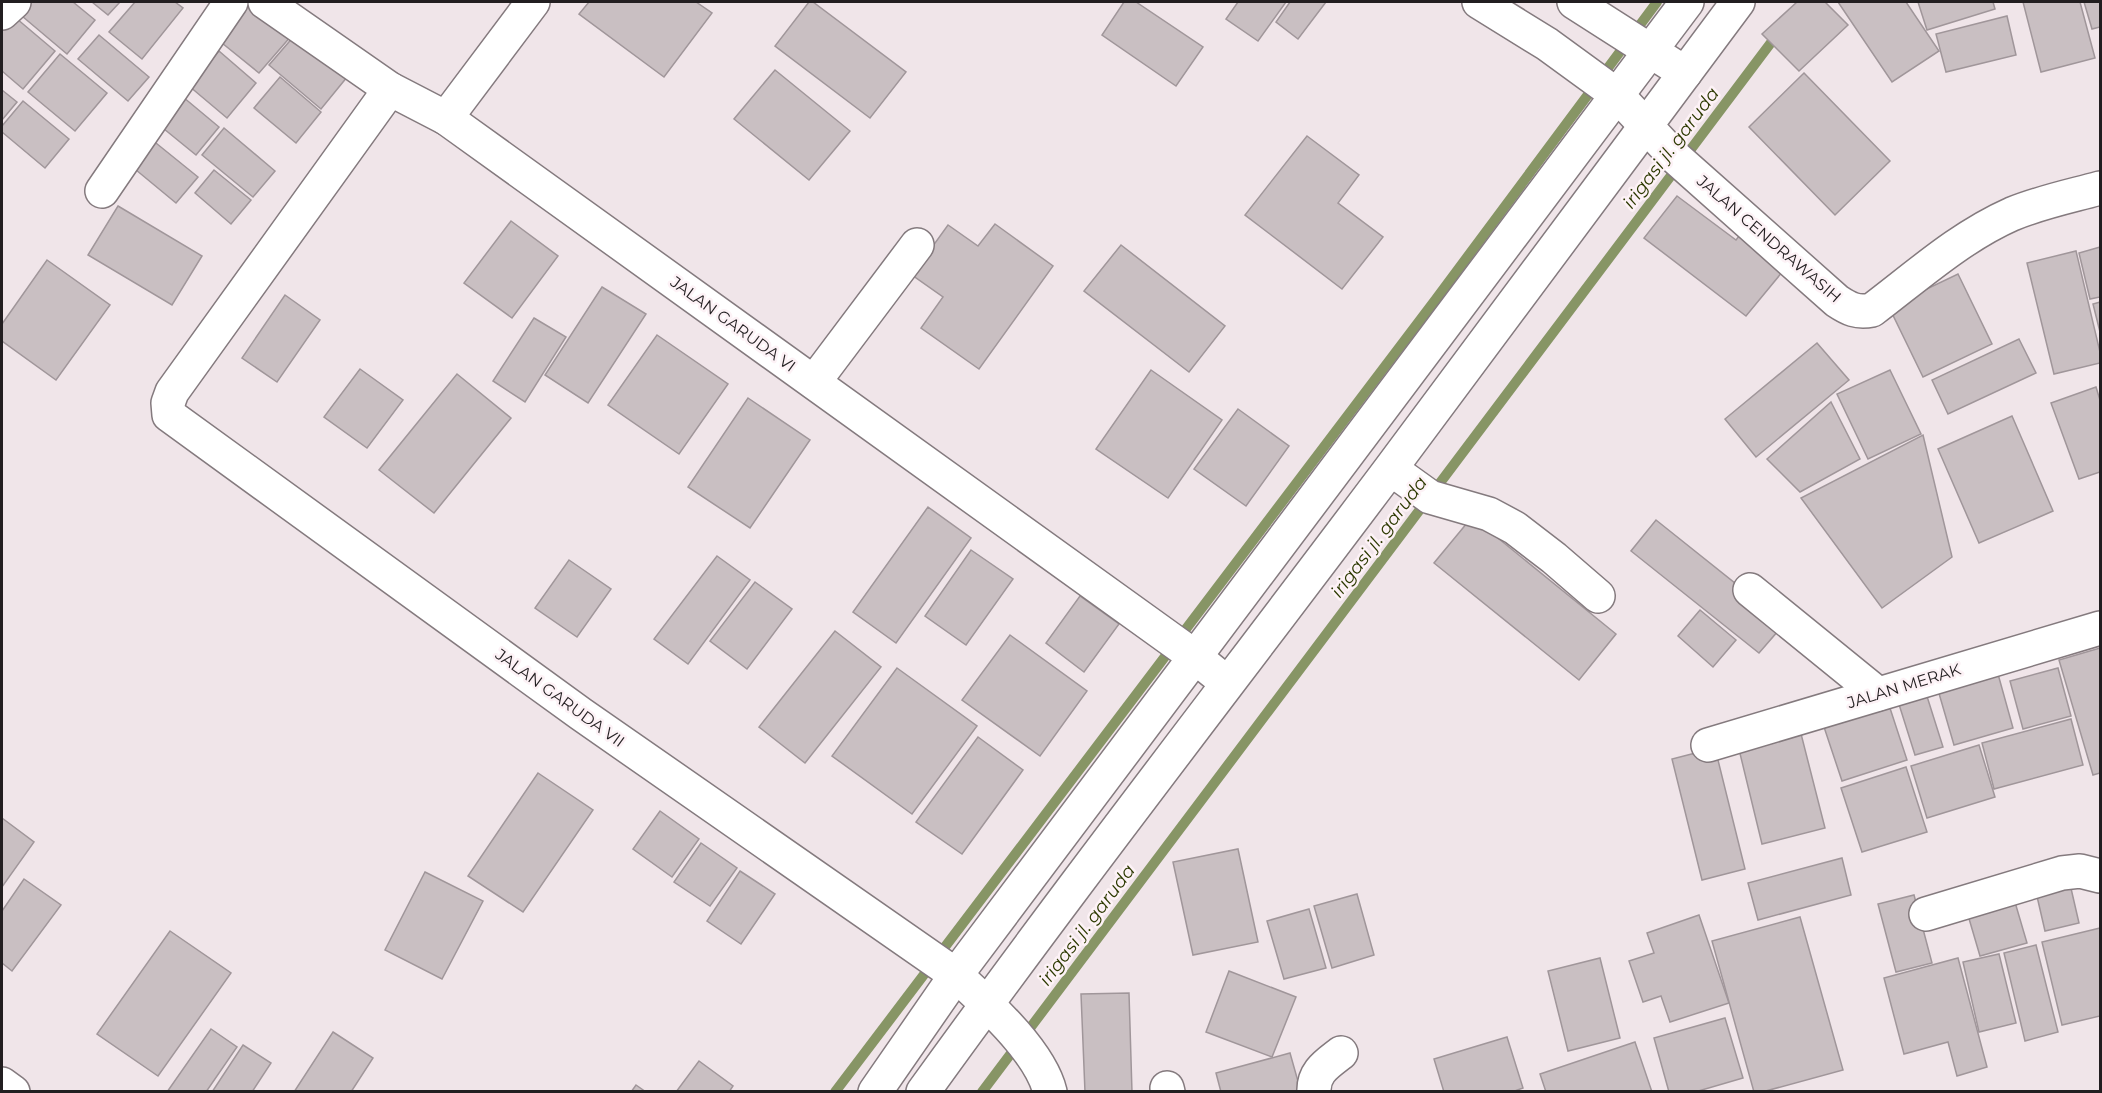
<svg xmlns="http://www.w3.org/2000/svg" width="2102" height="1093" font-family="Montserrat,sans-serif">
	<rect width="100%" height="100%" fill="#f0e5e9"/>
	<g fill="none" stroke-linecap="round" stroke-linejoin="round">
		<g stroke="#879565" stroke-width="10">
			<path d="M835 1092 1436 299 1657 2"/>
			<path d="M982 1092 1779 32"/>
		</g>
	</g>
	<g fill="#c9bfc2" stroke="#a0969a" stroke-width="1.5">
		<path d="M24 2H73L95 20 67 54 16 11Z"/>
		<path d="M92 2H120L108 15Z"/>
		<path d="M135 2H175L183 8 142 59 109 32Z"/>
		<path d="M249 2H253L292 35 259 73 217 39Z"/>
		<path d="M589 2H696L712 13 664 77 579 14Z"/>
		<path d="M809 2H813L906 72 870 118 775 46Z"/>
		<path d="M1124 2H1136L1203 47 1176 86 1102 35Z"/>
		<path d="M1238 2H1286L1258 41 1226 19Z"/>
		<path d="M1290 2H1326L1298 39 1276 22Z"/>
		<path d="M1797 2H1825L1848 25 1799 71 1762 34Z"/>
		<path d="M1838 2H1906L1939 51 1892 82Z"/>
		<path d="M1918 2H1993L1995 9 1927 30Z"/>
		<path d="M2023 2H2080L2095 58 2041 72Z"/>
		<path d="M2084 2H2100V27L2092 29Z"/>
		<path d="M10 13 55 51 23 89 2 71V22Z"/>
		<path d="M2007 16 2016 55 1946 72 1936 34Z"/>
		<path d="M301 28 352 71 321 109 269 65Z"/>
		<path d="M99 35 149 77 128 101 78 59Z"/>
		<path d="M219 51 256 83 227 118 189 86Z"/>
		<path d="M60 54 107 93 75 131 28 92Z"/>
		<path d="M775 70 850 131 809 180 734 119Z"/>
		<path d="M1804 73 1890 161 1835 215 1749 127Z"/>
		<path d="M280 77 321 112 296 143 254 108Z"/>
		<path d="M2 90 17 102 2 120Z"/>
		<path d="M177 92 219 127 196 155 153 120Z"/>
		<path d="M23 101 69 139 45 168 2 132V126Z"/>
		<path d="M224 128 275 171 253 197 202 155Z"/>
		<path d="M1307 136 1359 175 1338 203 1383 237 1342 289 1245 215Z"/>
		<path d="M151 139 198 177 176 203 130 165Z"/>
		<path d="M214 170 251 200 231 224 195 193Z"/>
		<path d="M1677 196 1736 240 1743 231 1788 265 1746 316 1644 238Z"/>
		<path d="M118 206 202 256 172 305 88 255Z"/>
		<path d="M511 221 558 256 512 318 464 283Z"/>
		<path d="M995 224 1053 266 979 369 921 328 943 297 912 275 948 225 978 246Z"/>
		<path d="M1121 245 1225 326 1189 372 1084 291Z"/>
		<path d="M2100 247V297L2090 299 2079 253Z"/>
		<path d="M2076 251 2100 352V363L2054 374 2027 263Z"/>
		<path d="M47 260 110 305 56 380 2 341V324Z"/>
		<path d="M1958 274 1992 344 1923 377 1889 307Z"/>
		<path d="M602 287 646 314 588 403 545 375Z"/>
		<path d="M285 295 320 320 277 382 242 358Z"/>
		<path d="M2100 302V332L2093 304Z"/>
		<path d="M534 318 566 337 525 402 493 381Z"/>
		<path d="M657 335 728 384 679 454 608 405Z"/>
		<path d="M2019 339 2036 373 1948 414 1932 380Z"/>
		<path d="M1817 343 1849 380 1756 457 1725 419Z"/>
		<path d="M360 369 403 400 367 448 324 417Z"/>
		<path d="M1151 370 1222 420 1168 498 1096 449Z"/>
		<path d="M1890 370 1921 434 1868 459 1837 394Z"/>
		<path d="M457 374 511 418 434 513 379 470Z"/>
		<path d="M2096 387 2100 400V472L2079 479 2051 403Z"/>
		<path d="M748 398 810 440 750 528 688 487Z"/>
		<path d="M1831 402 1860 459 1800 492 1767 459Z"/>
		<path d="M1238 409 1289 446 1246 506 1194 469Z"/>
		<path d="M2012 416 2053 511 1979 543 1938 449Z"/>
		<path d="M1923 435 1952 557 1882 608 1801 498Z"/>
		<path d="M928 507 971 538 896 643 853 612Z"/>
		<path d="M1472 517 1616 634 1579 680 1434 563Z"/>
		<path d="M1656 520 1785 623 1759 653 1631 551Z"/>
		<path d="M971 550 1013 579 966 645 925 616Z"/>
		<path d="M717 556 750 580 688 664 654 639Z"/>
		<path d="M569 560 611 589 577 637 535 608Z"/>
		<path d="M755 582 792 609 747 669 710 641Z"/>
		<path d="M1080 596 1119 624 1084 672 1046 643Z"/>
		<path d="M1700 610 1736 640 1713 667 1678 636Z"/>
		<path d="M835 631 881 667 805 763 759 727Z"/>
		<path d="M1010 635 1087 691 1040 756 962 700Z"/>
		<path d="M2100 648V773L2093 775 2059 660Z"/>
		<path d="M897 668 977 726 912 814 832 756Z"/>
		<path d="M2058 668 2071 716 2023 729 2010 681Z"/>
		<path d="M1998 674 2013 728 1954 745 1938 690Z"/>
		<path d="M1925 690 1943 747 1915 755 1897 698Z"/>
		<path d="M1887 699 1907 760 1842 781 1822 721Z"/>
		<path d="M2071 719 2083 765 1994 789 1982 743Z"/>
		<path d="M1798 722 1825 828 1762 844 1736 737Z"/>
		<path d="M978 737 1023 770 962 854 916 822Z"/>
		<path d="M1979 745 1995 797 1927 818 1911 766Z"/>
		<path d="M1715 748 1745 869 1702 880 1672 759Z"/>
		<path d="M1906 767 1927 832 1862 852 1841 788Z"/>
		<path d="M538 773 593 810 523 912 468 876Z"/>
		<path d="M660 811 699 839 672 877 633 849Z"/>
		<path d="M2 818 34 842 2 887Z"/>
		<path d="M701 843 737 868 710 906 674 882Z"/>
		<path d="M1238 849 1258 942 1193 955 1173 862Z"/>
		<path d="M1842 858 1851 895 1758 920 1748 883Z"/>
		<path d="M740 871 775 894 741 944 707 921Z"/>
		<path d="M425 872 483 901 442 979 385 950Z"/>
		<path d="M24 879 61 905 12 971 2 963V911Z"/>
		<path d="M2070 884 2079 923 2045 931 2036 892Z"/>
		<path d="M2012 892 2027 943 1980 956 1965 905Z"/>
		<path d="M1357 894 1374 955 1332 968 1314 906Z"/>
		<path d="M1914 895 1932 963 1896 972 1878 904Z"/>
		<path d="M1309 909 1326 968 1284 979 1267 921Z"/>
		<path d="M1699 915 1729 1003 1670 1022 1661 996 1643 1002 1629 961 1654 953 1647 933Z"/>
		<path d="M1800 917 1843 1070 1762 1092H1754L1712 941Z"/>
		<path d="M2100 928V1016L2062 1025 2042 942Z"/>
		<path d="M170 931 231 973 158 1076 97 1034Z"/>
		<path d="M2036 945 2058 1032 2025 1041 2004 953Z"/>
		<path d="M1999 954 2016 1023 1979 1032 1963 962Z"/>
		<path d="M1600 958 1620 1038 1568 1051 1548 971Z"/>
		<path d="M1958 958 1987 1067 1957 1076 1948 1042 1904 1054 1884 978Z"/>
		<path d="M1229 971 1296 997 1272 1057 1206 1032Z"/>
		<path d="M1129 993 1132 1092H1085L1081 994Z"/>
		<path d="M1725 1018 1743 1078 1695 1092H1669L1654 1038Z"/>
		<path d="M211 1029 237 1047 206 1092H167Z"/>
		<path d="M333 1032 373 1058 351 1092H294Z"/>
		<path d="M1507 1037 1523 1088 1512 1092H1444L1434 1059Z"/>
		<path d="M1635 1042 1652 1092H1546L1540 1074Z"/>
		<path d="M243 1045 271 1063 252 1092H212Z"/>
		<path d="M1290 1053 1301 1092H1221L1216 1073Z"/>
		<path d="M699 1061 733 1086 729 1092H676Z"/>
		<path d="M636 1085 646 1092H631Z"/>
	</g>
	<g fill="none" stroke-linecap="round" stroke-linejoin="round">
		<g stroke="#847a7e" stroke-width="36">
			<g id="minor">
				<path d="M265 2 390 89 446 118 1194 656 1227 683"/>
				<path d="M1479 2 1547 44 1617 95 1676 158 1837 301C1849 309 1857 313 1872 310 1917 276 1960 237 2012 214 2041 202 2071 196 2100 188"/>
				<path d="M1574 2 1685 73"/>
				<path d="M2 13 14 2"/>
				<path d="M390 89 172 392 168 403 169 415 581 714 956 975C987 1004 1040 1051 1050 1092"/>
				<path d="M446 118 533 2"/>
				<path d="M102 191 231 2"/>
				<path d="M814 382 917 245"/>
				<path d="M1391 469 1430 497 1489 514 1515 528 1554 558 1598 596"/>
				<path d="M1750 590 1878 694"/>
				<path d="M1708 745 2100 628"/>
				<path d="M1926 914 2062 873 2080 871 2100 876"/>
				<path d="M2 1084 13 1092"/>
				<path d="M1167 1088 1168 1092"/>
				<path d="M1314 1092C1313 1072 1327 1064 1341 1053"/>
			</g>
		</g>
		<g stroke="#847a7e" stroke-width="36">
			<g id="secondary">
				<path d="M875 1092 956 975 1687 2"/>
				<path d="M923 1092C1075 881 1235 676 1391 468 1508 313 1622 157 1738 2"/>
			</g>
		</g>
		<use href="#minor" stroke="#fff" stroke-width="33"/>
		<use href="#secondary" stroke="#fff" stroke-width="33"/>
	</g>
	<g text-anchor="middle" dominant-baseline="central" stroke-width="5" stroke-linejoin="round" paint-order="stroke">
		<g font-size="16" fill="#221e20" stroke="#fdf2f6">
			<text transform="translate(1769 239) rotate(41)">JALAN CENDRAWASIH</text>
			<text transform="translate(733 324) rotate(36)">JALAN GARUDA VI</text>
			<text transform="translate(1904 686) rotate(-17)">JALAN MERAK</text>
			<text transform="translate(560 698) rotate(36)">JALAN GARUDA VII</text>
		</g>
		<g font-size="18" font-style="italic" fill="#2c3900" stroke="#fdf2f6">
			<text transform="translate(1671 148) rotate(-53)">irigasi jl. garuda</text>
			<text transform="translate(1379 537) rotate(-53)">irigasi jl. garuda</text>
			<text transform="translate(1087 925) rotate(-53)">irigasi jl. garuda</text>
		</g>
	</g>
	<rect width="2102" height="1093" fill="none" stroke="#221e20" stroke-width="6"/>
</svg>
